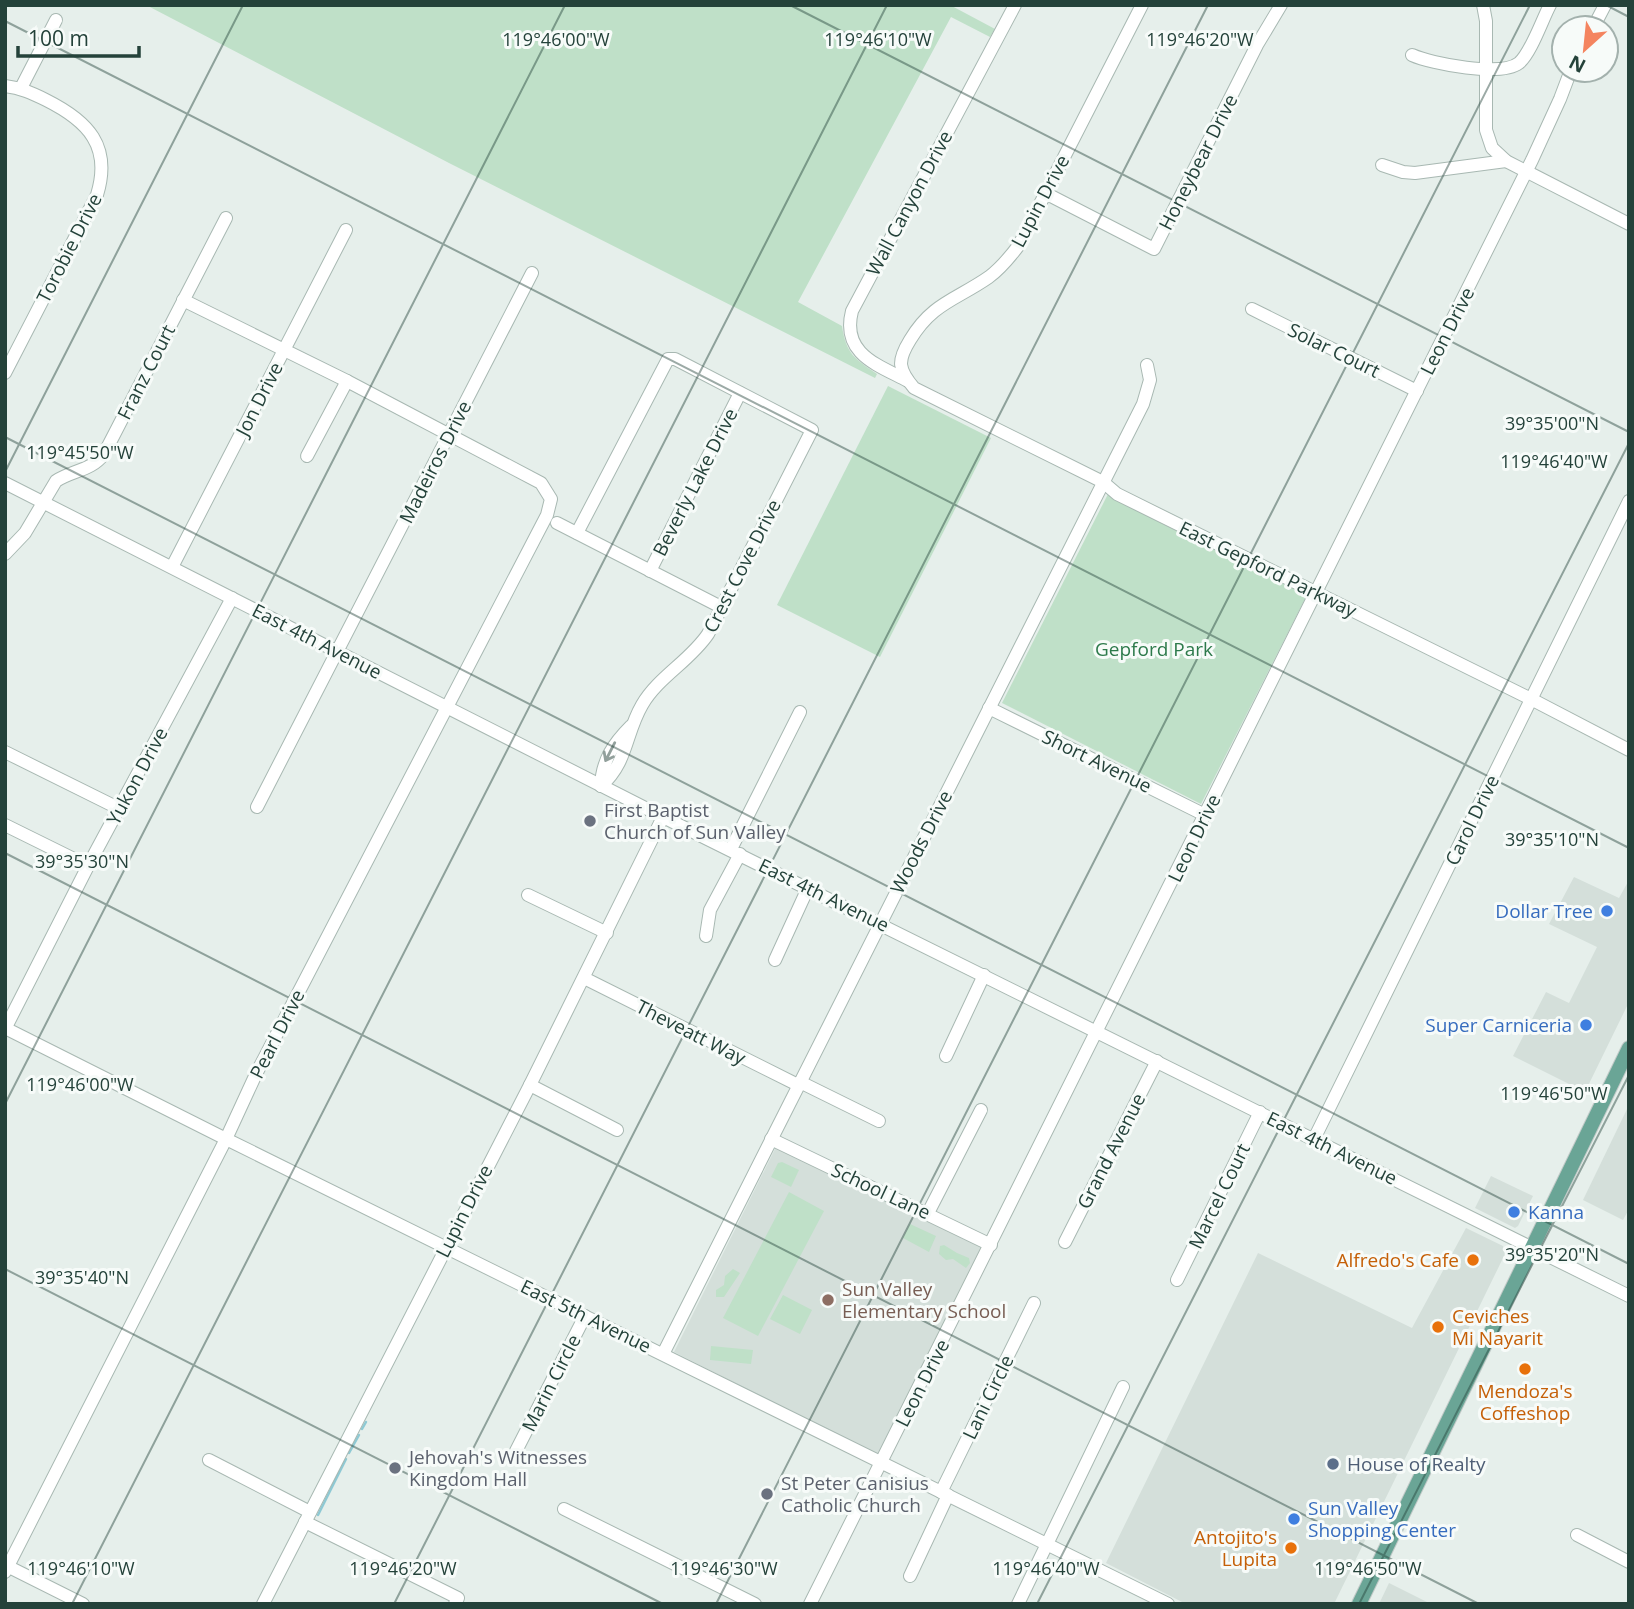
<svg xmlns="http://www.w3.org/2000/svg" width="1634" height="1609" font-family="'Open Sans',sans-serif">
	<rect width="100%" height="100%" fill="#e6efeb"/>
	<g fill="#d4dfda">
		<path d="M1574 877 1619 898 1629 880V1002L1585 1092 1513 1056 1546 992 1569 1003 1597 947 1549 924Z"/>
		<path d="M1629 1105V1209L1623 1220 1583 1200Z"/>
		<path d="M776 1147 983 1248 877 1455 674 1352Z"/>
		<path d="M1491 1176 1533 1196 1518 1226 1515 1228 1475 1208Z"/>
		<path d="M1466 1228 1503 1246 1505 1254 1334 1604H1186L1106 1563 1258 1253 1412 1328Z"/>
		<path d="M1389 1583 1431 1604H1379Z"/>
	</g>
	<g fill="#bfe0c8">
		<path d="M146 5H950L995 29 990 37 951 17 798 302 842 326C846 354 855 359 877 374L875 378 449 163Z"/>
		<path d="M888 386 991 438 880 657 777 605Z"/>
		<path d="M1108 494 1307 595 1201 804 1002 703Z"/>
		<path d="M782 1162 799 1170 791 1187 771 1177 778 1163Z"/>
		<path d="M789 1192 824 1211 758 1336 723 1318Z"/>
		<path d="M910 1224 936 1236 929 1252 903 1238Z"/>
		<path d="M944 1245 957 1253 969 1258 970 1263 966 1268 953 1259 946 1260 939 1254 940 1246Z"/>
		<path d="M733 1269 740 1273 724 1297H716V1290L724 1285 725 1276Z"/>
		<path d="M783 1295 812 1310 800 1334 770 1319Z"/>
		<path d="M711 1346 753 1350 751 1364 710 1360Z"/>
	</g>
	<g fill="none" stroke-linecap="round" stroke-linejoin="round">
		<g stroke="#8ec9d4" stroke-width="2.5">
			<path d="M362 1429 366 1422"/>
			<path d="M349 1453 359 1435"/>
			<path d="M318 1515 346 1459"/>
		</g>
		<g stroke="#a8b8b2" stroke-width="14">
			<g id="minor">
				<path d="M1142 5 1019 245C1010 257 1001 268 989 277 956 300 932 303 910 340 897 361 898 369 914 388L1103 482 1117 494 1531 699 1629 750"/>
				<path d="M1483 5 1486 21V130L1492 148 1506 161 1629 224"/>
				<path d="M1593 28 1605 5"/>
				<path d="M1412 55C1432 64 1501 77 1519 63 1531 53 1542 20 1550 5"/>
				<path d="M5 86C21 88 32 93 46 100 88 121 112 146 97 195L5 373"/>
				<path d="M21 88 56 20"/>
				<path d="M1382 165 1403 172 1415 173 1506 161"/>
				<path d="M1045 193 1154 249 1257 45 1281 5"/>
				<path d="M1252 309 1417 391"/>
				<path d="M908 381C878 365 841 354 852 311L1015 5"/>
				<path d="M307 456 347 381"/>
				<path d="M5 483 663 817 1629 1296"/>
				<path d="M557 523 721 607"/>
				<path d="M577 533 668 359H675L812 430 708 634C690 661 658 677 642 705 625 734 628 762 601 786"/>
				<path d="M5 554 25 533 56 481C73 470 91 471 104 454L226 218"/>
				<path d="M172 567 346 230"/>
				<path d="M650 571 740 393"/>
				<path d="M989 708 1205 815"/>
				<path d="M5 752 120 809"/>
				<path d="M601 786C602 760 614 743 631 726"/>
				<path d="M257 807 532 273"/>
				<path d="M5 825 88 866"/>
				<path d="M731 849 800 712"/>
				<path d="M528 895 607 933"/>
				<path d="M706 936 710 910 740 854"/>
				<path d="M775 960 808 888"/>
				<path d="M584 978 798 1085"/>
				<path d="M5 1028 226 1139 1168 1604"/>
				<path d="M5 1029 88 866 232 598"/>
				<path d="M946 1056 984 975"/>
				<path d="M800 1082 879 1121"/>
				<path d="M530 1085 617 1130"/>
				<path d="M771 1139 991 1245"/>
				<path d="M1314 1139 1629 501"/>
				<path d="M928 1213 981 1110"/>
				<path d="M1065 1242 1157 1061"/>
				<path d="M1177 1280 1260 1112"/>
				<path d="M663 1354 1143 404 1150 380 1147 365"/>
				<path d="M516 1451 585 1316"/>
				<path d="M209 1460 310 1512"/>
				<path d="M941 1492 1034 1303"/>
				<path d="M564 1509 755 1604"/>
				<path d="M305 1522 458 1598 455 1604"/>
				<path d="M1577 1535 1629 1562"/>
				<path d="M5 1565 83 1604"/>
				<path d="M5 1572 226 1139 256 1074 547 515 551 499 541 483 347 381 183 300"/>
				<path d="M910 1576 948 1495"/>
				<path d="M263 1604 530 1085 663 817"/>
				<path d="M810 1604 1532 160 1560 99 1571 70"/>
				<path d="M1018 1604 1123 1387"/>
			</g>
		</g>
		<g stroke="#c2cac8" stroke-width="16">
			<path id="major" d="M1359 1604 1629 1048"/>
		</g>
		<use href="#minor" stroke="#fff" stroke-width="12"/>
		<use href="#major" stroke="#6aa596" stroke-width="14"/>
	</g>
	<defs><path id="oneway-shaft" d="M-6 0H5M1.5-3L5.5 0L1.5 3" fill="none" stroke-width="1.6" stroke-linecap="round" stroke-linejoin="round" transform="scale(1.75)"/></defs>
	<use stroke="#92a09c" href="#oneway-shaft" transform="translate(610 752) rotate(117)"/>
	<path fill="none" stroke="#24423a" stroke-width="2" stroke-opacity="0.45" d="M790 5 1629 432M1606 5 1629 17M5 21 1629 848M5 437 1629 1264M5 472 243 5M5 853 1479 1604M5 1104 565 5M5 1269 663 1604M72 1604 887 5M394 1604 1208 5M716 1604 1530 5M1037 1604 1629 443M1359 1604 1629 1075"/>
	<g fill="#6b7280" stroke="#f7fbf9" stroke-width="2.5">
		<circle cx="590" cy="821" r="7"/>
		<circle cx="395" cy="1468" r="7"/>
		<circle cx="767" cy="1494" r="7"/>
	</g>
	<g fill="#3f7fe0" stroke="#f7fbf9" stroke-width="2.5">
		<circle cx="1607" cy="911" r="7"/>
		<circle cx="1586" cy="1025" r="7"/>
		<circle cx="1514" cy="1212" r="7"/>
		<circle cx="1294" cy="1519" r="7"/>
	</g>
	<g fill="#e8710a" stroke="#f7fbf9" stroke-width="2.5">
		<circle cx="1473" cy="1260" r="7"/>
		<circle cx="1438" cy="1327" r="7"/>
		<circle cx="1525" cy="1369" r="7"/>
		<circle cx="1291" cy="1548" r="7"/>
	</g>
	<circle fill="#8d6e63" stroke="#f7fbf9" stroke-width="2.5" cx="828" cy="1300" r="7"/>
	<circle fill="#5c6f8a" stroke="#f7fbf9" stroke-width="2.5" cx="1333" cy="1464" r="7"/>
	<g text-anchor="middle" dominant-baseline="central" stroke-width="6" stroke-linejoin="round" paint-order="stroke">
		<g font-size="19" fill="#24423a" stroke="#f7fbf9">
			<text transform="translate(1198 162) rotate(-63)">Honeybear Drive</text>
			<text transform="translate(1040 201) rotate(-62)">Lupin Drive</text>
			<text transform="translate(909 203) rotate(-62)">Wall Canyon Drive</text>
			<text transform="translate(69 248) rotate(-63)">Torobie Drive</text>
			<text transform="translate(1447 331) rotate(-63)">Leon Drive</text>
			<text transform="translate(1334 350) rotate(26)">Solar Court</text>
			<text transform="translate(146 372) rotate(-63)">Franz Court</text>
			<text transform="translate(259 399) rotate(-63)">Jon Drive</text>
			<text transform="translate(435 462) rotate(-63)">Madeiros Drive</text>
			<text transform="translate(695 482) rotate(-63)">Beverly Lake Drive</text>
			<text transform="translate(742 566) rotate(-63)">Crest Cove Drive</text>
			<text transform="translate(1268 569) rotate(26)">East Gepford Parkway</text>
			<text transform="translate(317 641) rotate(27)">East 4th Avenue</text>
			<text transform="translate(1097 761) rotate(26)">Short Avenue</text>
			<text transform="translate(137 776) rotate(-62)">Yukon Drive</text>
			<text transform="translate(1472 820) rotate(-64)">Carol Drive</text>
			<text transform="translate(1194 838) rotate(-64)">Leon Drive</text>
			<text transform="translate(921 842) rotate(-63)">Woods Drive</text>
			<text transform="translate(824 895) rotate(26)">East 4th Avenue</text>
			<text transform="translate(691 1032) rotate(27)">Theveatt Way</text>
			<text transform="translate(277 1034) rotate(-63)">Pearl Drive</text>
			<text transform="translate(1332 1148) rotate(26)">East 4th Avenue</text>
			<text transform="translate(1111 1151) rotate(-63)">Grand Avenue</text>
			<text transform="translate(881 1191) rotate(25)">School Lane</text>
			<text transform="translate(1219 1196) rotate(-64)">Marcel Court</text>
			<text transform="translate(464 1211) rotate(-63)">Lupin Drive</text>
			<text transform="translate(586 1316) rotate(26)">East 5th Avenue</text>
			<text transform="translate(551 1383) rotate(-63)">Marin Circle</text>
			<text transform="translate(922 1383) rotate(-63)">Leon Drive</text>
			<text transform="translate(988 1397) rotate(-64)">Lani Circle</text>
		</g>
		<g font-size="19" fill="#2d7a4b" stroke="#f7fbf9">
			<text x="1154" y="649">Gepford Park</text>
		</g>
		<g font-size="19" fill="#5b616d" stroke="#f7fbf9" text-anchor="start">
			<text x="604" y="810">First Baptist<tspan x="604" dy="22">Church of Sun Valley</tspan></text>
			<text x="409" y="1457">Jehovah's Witnesses<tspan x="409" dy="22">Kingdom Hall</tspan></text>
			<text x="781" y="1483">St Peter Canisius<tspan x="781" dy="22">Catholic Church</tspan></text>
		</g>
		<g font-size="19" fill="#366cbe" stroke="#f7fbf9" text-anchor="end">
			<text x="1593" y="911">Dollar Tree</text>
			<text x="1572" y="1025">Super Carniceria</text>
			<text x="1528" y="1212" text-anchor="start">Kanna</text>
			<text x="1308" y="1508" text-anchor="start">Sun Valley<tspan x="1308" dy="22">Shopping Center</tspan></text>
		</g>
		<g font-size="19" fill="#c56008" stroke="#f7fbf9" text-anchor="end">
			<text x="1459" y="1260">Alfredo's Cafe</text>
			<text x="1452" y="1316" text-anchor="start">Ceviches<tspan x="1452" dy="22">Mi Nayarit</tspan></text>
			<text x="1525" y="1391" text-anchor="middle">Mendoza's<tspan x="1525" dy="22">Coffeshop</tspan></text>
			<text x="1277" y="1537">Antojito's<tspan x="1277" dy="22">Lupita</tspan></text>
		</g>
		<g font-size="19" fill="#785e54" stroke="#f7fbf9" text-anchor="start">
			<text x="842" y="1289">Sun Valley<tspan x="842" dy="22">Elementary School</tspan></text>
		</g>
		<g font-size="19" fill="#4e5e75" stroke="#f7fbf9" text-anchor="start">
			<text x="1347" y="1464">House of Realty</text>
		</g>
	</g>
	<g font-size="18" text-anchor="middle" fill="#24423a" stroke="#f7fbf9" stroke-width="6" stroke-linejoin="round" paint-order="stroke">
		<text x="556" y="46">119°46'00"W</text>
		<text x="878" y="46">119°46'10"W</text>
		<text x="1200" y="46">119°46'20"W</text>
		<text x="1552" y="430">39°35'00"N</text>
		<text x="80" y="459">119°45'50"W</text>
		<text x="1554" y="468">119°46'40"W</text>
		<text x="1552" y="846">39°35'10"N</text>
		<text x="82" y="868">39°35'30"N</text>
		<text x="80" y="1091">119°46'00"W</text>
		<text x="1554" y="1100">119°46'50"W</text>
		<text x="1552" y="1261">39°35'20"N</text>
		<text x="82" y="1284">39°35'40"N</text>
		<text x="81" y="1575">119°46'10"W</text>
		<text x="403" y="1575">119°46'20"W</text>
		<text x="724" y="1575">119°46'30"W</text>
		<text x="1046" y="1575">119°46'40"W</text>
		<text x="1368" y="1575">119°46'50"W</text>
	</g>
	<rect width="1634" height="1609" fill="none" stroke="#24423a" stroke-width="14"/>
	<g transform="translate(1585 49) rotate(207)"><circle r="33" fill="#f7fbf9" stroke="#a3b1ad" stroke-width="2"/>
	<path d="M0-5L12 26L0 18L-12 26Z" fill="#f4845f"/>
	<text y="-10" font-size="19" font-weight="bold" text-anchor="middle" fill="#24423a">N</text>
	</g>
	<path d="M18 46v10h121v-10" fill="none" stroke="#24423a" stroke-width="3.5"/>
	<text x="28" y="46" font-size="21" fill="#24423a" stroke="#f7fbf9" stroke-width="5" paint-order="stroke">100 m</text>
</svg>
